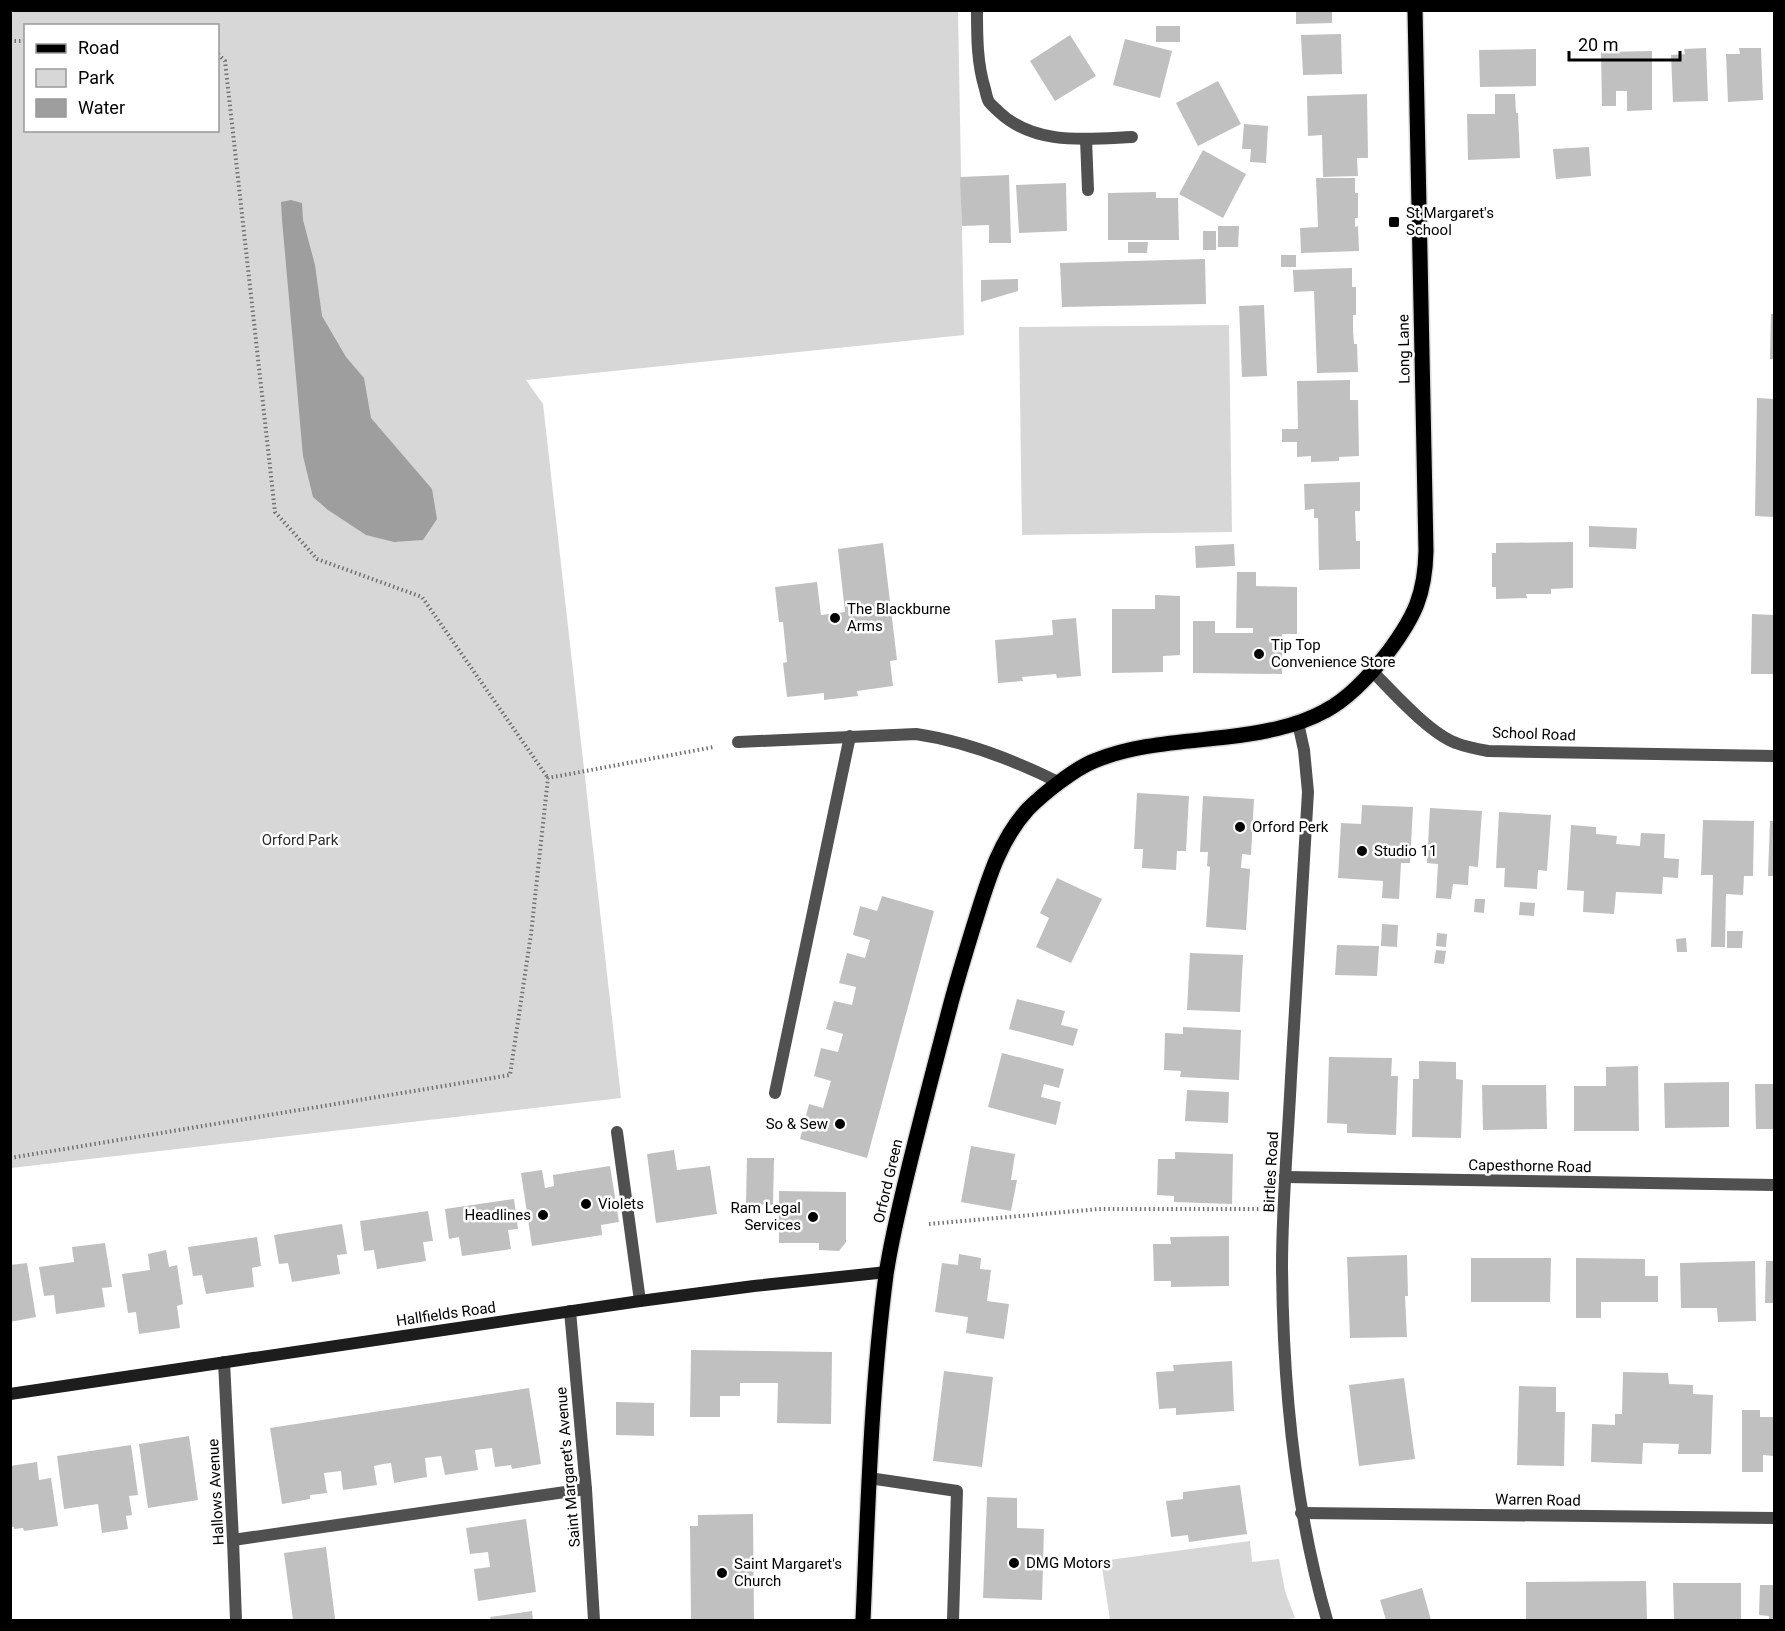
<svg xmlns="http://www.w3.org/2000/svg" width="1785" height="1631" font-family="Roboto,sans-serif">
	<rect width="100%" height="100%" fill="#fff"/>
	<g fill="#d7d7d7" fill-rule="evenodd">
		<path d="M10 11H958L964 335 526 380 543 404 621 1098 11 1168ZM26 26H218V130H26Z"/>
		<path d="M1229 325 1232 532 1022 535 1019 327Z"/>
		<path d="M1250 1541 1252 1562 1279 1559 1285 1591 1295 1618 1281 1620H1110L1101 1561Z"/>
	</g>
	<path fill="#9e9e9e" d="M291 200 302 203 303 220 315 265 322 316 346 357 364 378 371 418 432 489 437 519 423 540 394 542 366 535 328 510 313 497 303 456 282 220 281 202Z"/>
	<g fill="#c0c0c0">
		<path d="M1296 10H1332V23L1296 24Z"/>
		<rect x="1156" y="26" width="24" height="16"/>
		<path d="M1341 34 1342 74 1303 75 1301 35Z"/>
		<path d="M1070 35 1096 76 1055 101 1030 61Z"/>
		<path d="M1125 39 1172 51 1160 98 1113 85Z"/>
		<path d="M1706 48 1708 101 1673 102 1671 55 1685 54 1684 49Z"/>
		<path d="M1739 48H1761L1763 100 1728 102 1726 54H1740Z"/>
		<path d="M1536 49V86L1480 87 1479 50Z"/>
		<path d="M1652 51V110L1627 111V91H1616V106H1602L1601 52Z"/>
		<path d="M1218 81 1241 124 1198 146 1176 103Z"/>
		<path d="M1367 94 1368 158H1357L1358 176 1323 177 1322 135 1308 136 1307 96Z"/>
		<path d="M1495 94H1515L1516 113H1518L1520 158 1468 160 1467 114H1495Z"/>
		<path d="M1244 124 1268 126 1266 163 1250 162 1251 149H1242Z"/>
		<path d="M1589 147 1591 176 1556 179 1553 149Z"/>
		<path d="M1203 150 1246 174 1223 218 1179 194Z"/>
		<path d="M1009 175 1011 243H989V225L962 226 960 177Z"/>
		<path d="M1316 178H1355V193H1358V218H1355V227L1358 226 1359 251 1301 253 1300 228 1318 227Z"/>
		<path d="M1066 183 1067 231 1019 233 1016 185Z"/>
		<path d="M1156 192V198H1178L1179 240H1108V193Z"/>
		<path d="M1218 226H1239L1238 247H1218Z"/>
		<rect x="1203" y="231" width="13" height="19"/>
		<path d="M1128 242H1148L1147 253H1128Z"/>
		<rect x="1281" y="255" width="15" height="12"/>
		<path d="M1205 259 1206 304 1062 307 1060 263Z"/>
		<path d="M1352 268V287H1356V315H1353V330L1354 344H1357L1358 372 1317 373 1314 291 1294 292 1293 270Z"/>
		<path d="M1018 279V291L981 302V280Z"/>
		<path d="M1264 305 1267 376 1242 377 1239 306Z"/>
		<path d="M1771 314H1774V359H1770Z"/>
		<path d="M1350 380V400H1358L1359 456 1339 457V461L1311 462V456L1297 457V442H1282V429H1298L1297 381Z"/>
		<path d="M1757 398 1774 399V517L1755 516Z"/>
		<path d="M1360 482V511H1355L1356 541H1360V569L1319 570 1318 518H1314V509L1305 510 1304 484Z"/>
		<path d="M1589 526 1637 528 1636 549 1589 547Z"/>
		<path d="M1573 542V588L1551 589V594H1526L1527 598 1496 599V587H1492V553H1496V543Z"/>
		<path d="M883 543 897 660 890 661 893 686 857 691 858 696 824 700V693L787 697 783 663 787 662 783 622H779L775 587 817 582 821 615 845 612 838 549Z"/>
		<path d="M1234 544 1235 566 1196 568 1195 546Z"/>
		<path d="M1237 572H1256V586L1297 587V634H1282V674L1193 673V621H1215V633H1253V628H1236Z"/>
		<path d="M1155 595 1180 596V655L1163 656V672L1112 673V609H1155Z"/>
		<path d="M1752 614 1774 615V674H1751Z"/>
		<path d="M1076 618 1081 676 1057 678 1056 674 1022 677 1023 681 998 683 995 640 1053 635 1052 620Z"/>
		<path d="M1137 793 1189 796 1186 851H1177L1176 870 1142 868 1143 849H1134Z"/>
		<path d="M1203 796 1254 799 1251 855 1242 854 1241 868 1250 869 1246 930 1206 927 1210 867 1207 866 1208 852H1200Z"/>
		<path d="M1362 805 1413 807 1410 863H1401L1399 899 1382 898 1383 881 1338 878 1341 823 1361 824Z"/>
		<path d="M1430 808 1482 811 1478 867 1469 866 1468 885 1453 884 1451 899 1436 898 1438 864 1427 863Z"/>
		<path d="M1499 812 1551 815 1547 871 1538 870 1537 889 1504 887 1505 868H1496Z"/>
		<path d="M1703 820 1754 821 1753 876H1744L1743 895 1726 894 1725 947H1711L1713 875H1701Z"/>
		<path d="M1770 821H1774V876H1768Z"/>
		<path d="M1571 825 1596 827V834L1617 836 1616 844 1640 846 1641 833 1665 834 1664 858 1679 859 1678 878 1663 877 1662 894 1616 892 1614 914 1583 912 1584 891 1567 890Z"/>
		<path d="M1057 878 1102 899 1071 963 1036 947 1049 918 1040 913Z"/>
		<path d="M882 896 934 911 867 1158 800 1139 809 1104 823 1108 831 1081 814 1076 821 1048 838 1052 843 1034 826 1029 834 1001 852 1005 856 987 839 983 847 953 865 958 870 940 853 935 860 906 877 911Z"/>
		<path d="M1475 899H1485L1484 913 1474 912Z"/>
		<path d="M1520 902 1535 903 1534 916 1519 915Z"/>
		<path d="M1382 924 1398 925 1397 947 1381 946Z"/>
		<path d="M1727 931H1743L1742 948H1727Z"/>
		<path d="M1437 933 1447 934 1446 947 1436 946Z"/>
		<path d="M1686 938 1687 952H1677L1676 939Z"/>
		<path d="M1337 945 1379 946 1377 976 1335 975Z"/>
		<path d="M1436 950 1446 951 1444 964 1434 963Z"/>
		<path d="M1190 953 1243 955 1240 1012 1187 1010Z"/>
		<path d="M1017 999 1065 1011 1061 1025 1078 1029 1073 1046 1009 1029Z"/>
		<path d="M1183 1027 1241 1030 1239 1080 1180 1077 1181 1071 1164 1070 1165 1033 1183 1034Z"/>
		<path d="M1002 1053 1064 1069 1059 1088 1044 1084 1041 1097 1061 1102 1056 1125 988 1107Z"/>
		<path d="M1329 1057 1392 1058 1391 1076H1398L1396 1135 1347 1133V1124L1327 1123Z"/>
		<path d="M1419 1061 1456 1062V1079L1463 1080 1461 1138 1412 1137 1413 1079H1419Z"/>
		<path d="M1638 1066 1639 1131H1574V1086H1606V1067Z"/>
		<path d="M1729 1082V1127L1665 1128 1664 1083Z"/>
		<path d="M1755 1084H1774V1129H1756Z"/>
		<path d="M1482 1085H1546L1547 1129 1483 1130Z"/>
		<path d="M1187 1090 1229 1092 1228 1123 1185 1121Z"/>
		<path d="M971 1146 1015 1154 1011 1180H1017L1011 1211 961 1202Z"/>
		<path d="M674 1150 677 1170 710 1166 717 1214 656 1223 647 1154Z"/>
		<path d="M1175 1152 1233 1154 1232 1204 1174 1202V1196L1157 1195 1158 1159H1175Z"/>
		<path d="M747 1158H774L773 1205 746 1204Z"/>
		<path d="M610 1166 619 1222 601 1225 602 1235 532 1246 521 1173 542 1170 545 1188 554 1186 553 1175Z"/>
		<path d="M779 1191 846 1192V1242L839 1251 819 1250V1243H779Z"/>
		<path d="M514 1199 518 1229 508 1230 511 1249 462 1256 459 1237 449 1239 445 1209Z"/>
		<path d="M428 1211 433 1241 423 1242 426 1261 377 1269 374 1250 364 1251 360 1221Z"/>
		<path d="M342 1224 347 1254 337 1255 340 1274 292 1282 288 1263 279 1264 274 1235Z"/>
		<path d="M1229 1236V1286L1171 1287V1281H1154L1153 1244H1171L1170 1237Z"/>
		<path d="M257 1237 261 1266 252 1268 254 1287 206 1294 202 1275 193 1276 188 1247Z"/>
		<path d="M105 1243 112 1287 102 1288 105 1307 56 1314 54 1295 44 1296 39 1267 74 1262 72 1247Z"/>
		<path d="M166 1250 169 1267 177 1265 183 1304 177 1306 180 1328 139 1334 136 1312 128 1313 122 1274 150 1270 148 1254Z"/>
		<path d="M959 1254 981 1258 980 1269 991 1270 987 1301 1009 1304 1004 1339 966 1333 968 1317 935 1312 942 1263 958 1265Z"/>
		<path d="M1407 1255 1408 1296H1405L1407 1337 1350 1338 1347 1257Z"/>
		<path d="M1471 1258H1551L1550 1302H1471Z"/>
		<path d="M1576 1258 1645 1259V1276H1658V1302H1601V1318H1576Z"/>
		<path d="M1755 1261 1756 1321 1718 1322 1717 1308H1681L1680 1263Z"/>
		<path d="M1766 1261H1774V1303H1765Z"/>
		<path d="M27 1263 36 1317 10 1322V1265Z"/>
		<path d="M691 1350 832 1352 831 1424 777 1423 778 1383H740V1396H720V1417H690Z"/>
		<path d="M1232 1361 1234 1411 1176 1415V1408L1159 1409 1156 1372 1174 1371 1173 1365Z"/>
		<path d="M944 1371 993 1377 982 1467 933 1461Z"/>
		<path d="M1623 1372 1668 1373 1669 1384 1693 1385V1394L1713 1395 1711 1454H1678L1679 1444 1643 1443 1642 1464 1591 1462 1592 1424 1615 1425V1414H1622Z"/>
		<path d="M1404 1378 1415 1459 1359 1466 1349 1385Z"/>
		<path d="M1519 1386 1556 1387V1412H1565L1564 1466 1517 1465Z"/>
		<path d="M529 1388 541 1464 512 1469 511 1465 495 1467 492 1448 475 1450 478 1470 445 1475 441 1456 425 1458 427 1477 394 1483 391 1463 383 1464 374 1466 377 1485 343 1490 341 1471 324 1473 327 1493 310 1495V1499L282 1504 270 1428Z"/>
		<path d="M616 1402 654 1403V1436L616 1435Z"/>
		<path d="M1742 1410H1760V1417H1774V1456L1763 1455V1472H1742Z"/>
		<path d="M189 1436 198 1500 148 1508 139 1444Z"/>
		<path d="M131 1445 138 1495 129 1496 132 1515 126 1516 128 1529 102 1533 98 1504 64 1509 57 1456Z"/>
		<path d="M37 1462 39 1480 51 1478 58 1526 24 1531 23 1528 14 1529V1527H10V1466Z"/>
		<path d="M1240 1485 1247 1534 1189 1542 1188 1535 1171 1537 1166 1501 1183 1499V1492Z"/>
		<path d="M987 1497 1017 1498V1528L1044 1529 1042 1600 983 1598Z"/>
		<path d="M753 1514 754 1620H691L690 1526H698V1515Z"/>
		<path d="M526 1519 536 1592 478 1601 474 1569 490 1567 488 1552 470 1554 466 1528Z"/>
		<path d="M326 1547 335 1619 293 1620 284 1553Z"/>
		<path d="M1646 1581 1647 1620H1526V1582Z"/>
		<path d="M1673 1583H1741V1620H1674Z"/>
		<path d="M1760 1585H1774V1620H1769V1616L1759 1615Z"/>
		<path d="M1422 1588 1431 1620H1386L1380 1600Z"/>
		<path d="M532 1611 533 1620H491L490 1617Z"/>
	</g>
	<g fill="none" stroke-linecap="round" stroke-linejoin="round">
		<g stroke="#dbdbdb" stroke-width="18">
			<path id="primary" d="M863 1620C868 1505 871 1389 886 1275 891 1241 899 1208 907 1175 921 1117 936 1060 951 1003 958 977 966 951 974 925 987 884 998 842 1028 809 1043 794 1074 769 1094 761 1135 744 1184 742 1227 737 1260 733 1296 727 1325 711 1350 698 1372 673 1389 651 1415 616 1425 594 1426 551L1415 10"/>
		</g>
		<g stroke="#727272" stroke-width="4" stroke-dasharray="1.5 3" stroke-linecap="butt">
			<path d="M10 41H26"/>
			<path d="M218 54 225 61 275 512 317 559 422 597 548 778"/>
			<path d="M10 1158 510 1075 531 934 548 778 714 747"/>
			<path d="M929 1224 1099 1209H1260"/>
		</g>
		<g stroke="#505050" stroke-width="12">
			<path d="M738 742 916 734C964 741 1016 761 1060 783"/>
			<path d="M775 1093 850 736"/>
			<path d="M617 1132 640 1301"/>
			<path d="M869 1478 957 1491 953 1620"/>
			<path d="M233 1540 586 1489"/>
		</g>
		<g stroke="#505050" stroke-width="12">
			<path d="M977 10C977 37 977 63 985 89 986 93 987 99 989 102 992 106 996 109 999 112 1035 146 1087 139 1132 137"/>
			<path d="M1086 139 1088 190"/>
			<path d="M1372 671C1393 692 1429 733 1456 743 1466 747 1477 749 1488 751L1774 756"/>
			<path d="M1298 723 1304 750 1308 792C1303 887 1297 982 1291 1077 1288 1140 1282 1203 1282 1267 1283 1386 1294 1506 1327 1620"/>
			<path d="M1285 1177 1774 1185"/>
			<path d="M570 1311 586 1489 594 1620"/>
			<path d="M224 1362 233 1540 236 1620"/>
			<path d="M1301 1513 1774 1518"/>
		</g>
		<path stroke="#1d1d1d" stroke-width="12" d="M10 1394 640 1301 754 1286 887 1272"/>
		<use href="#primary" stroke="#000" stroke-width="15"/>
	</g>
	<g fill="#000" stroke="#fff" stroke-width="2">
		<rect x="1388" y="216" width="12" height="12" rx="3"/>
		<circle cx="835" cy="618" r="6"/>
		<circle cx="1259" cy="654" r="6"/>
		<circle cx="1240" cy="827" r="6"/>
		<circle cx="1362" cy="851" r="6"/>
		<circle cx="840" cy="1124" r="6"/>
		<circle cx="586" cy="1204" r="6"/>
		<circle cx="543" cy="1215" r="6"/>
		<circle cx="813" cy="1217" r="6"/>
		<circle cx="1014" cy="1563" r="6"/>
		<circle cx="722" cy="1573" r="6"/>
	</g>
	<g text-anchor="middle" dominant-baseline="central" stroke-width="5" stroke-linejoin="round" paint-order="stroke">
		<g font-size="15" fill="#000" stroke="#fff" text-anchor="start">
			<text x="1406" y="213">St Margaret's<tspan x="1406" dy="17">School</tspan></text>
			<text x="847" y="609">The Blackburne<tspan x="847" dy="17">Arms</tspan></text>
			<text x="1271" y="645">Tip Top<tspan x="1271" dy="17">Convenience Store</tspan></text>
			<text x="1252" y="827">Orford Perk</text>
			<text x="1374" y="851">Studio 11</text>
			<text x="828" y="1124" text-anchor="end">So &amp; Sew</text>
			<text x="598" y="1204">Violets</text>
			<text x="801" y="1208" text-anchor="end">Ram Legal<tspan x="801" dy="17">Services</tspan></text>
			<text x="531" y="1215" text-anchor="end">Headlines</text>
			<text x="1026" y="1563">DMG Motors</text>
			<text x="734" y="1564">Saint Margaret's<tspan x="734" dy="17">Church</tspan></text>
		</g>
		<g font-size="15" fill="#000" stroke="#fff">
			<text transform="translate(1404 349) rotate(-91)">Long Lane</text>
			<text transform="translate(1534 734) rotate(2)">School Road</text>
			<text transform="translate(1530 1166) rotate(1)">Capesthorne Road</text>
			<text transform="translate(1271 1172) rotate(-87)">Birtles Road</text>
			<text transform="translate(888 1181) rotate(-77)">Orford Green</text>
			<text transform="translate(446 1314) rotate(-8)">Hallfields Road</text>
			<text transform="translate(568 1467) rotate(-95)">Saint Margaret's Avenue</text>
			<text transform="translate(216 1492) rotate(-93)">Hallows Avenue</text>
			<text transform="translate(1538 1500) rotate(1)">Warren Road</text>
		</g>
		<g font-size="15" fill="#2e2e2e" stroke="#fff">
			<text x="300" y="840">Orford Park</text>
		</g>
	</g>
	<rect width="1785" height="1631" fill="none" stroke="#000000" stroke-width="24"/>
	<rect x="24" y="24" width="195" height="108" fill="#ffffff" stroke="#999999" stroke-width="1.5"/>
	<rect x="36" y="44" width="30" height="9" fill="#000000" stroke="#999999" stroke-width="1.5"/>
	<text x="78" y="54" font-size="18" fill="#000000">Road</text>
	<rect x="36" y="69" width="30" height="18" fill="#d7d7d7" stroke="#999999" stroke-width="1.5"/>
	<text x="78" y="84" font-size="18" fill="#000000">Park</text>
	<rect x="36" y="99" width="30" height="18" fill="#9e9e9e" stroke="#999999" stroke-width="1.5"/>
	<text x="78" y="114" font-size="18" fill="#000000">Water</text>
	<path d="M1569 51v9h111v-9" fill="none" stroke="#000000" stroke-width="3"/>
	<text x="1578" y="51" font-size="18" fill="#000000" stroke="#ffffff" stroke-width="4.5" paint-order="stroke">20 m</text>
</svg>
